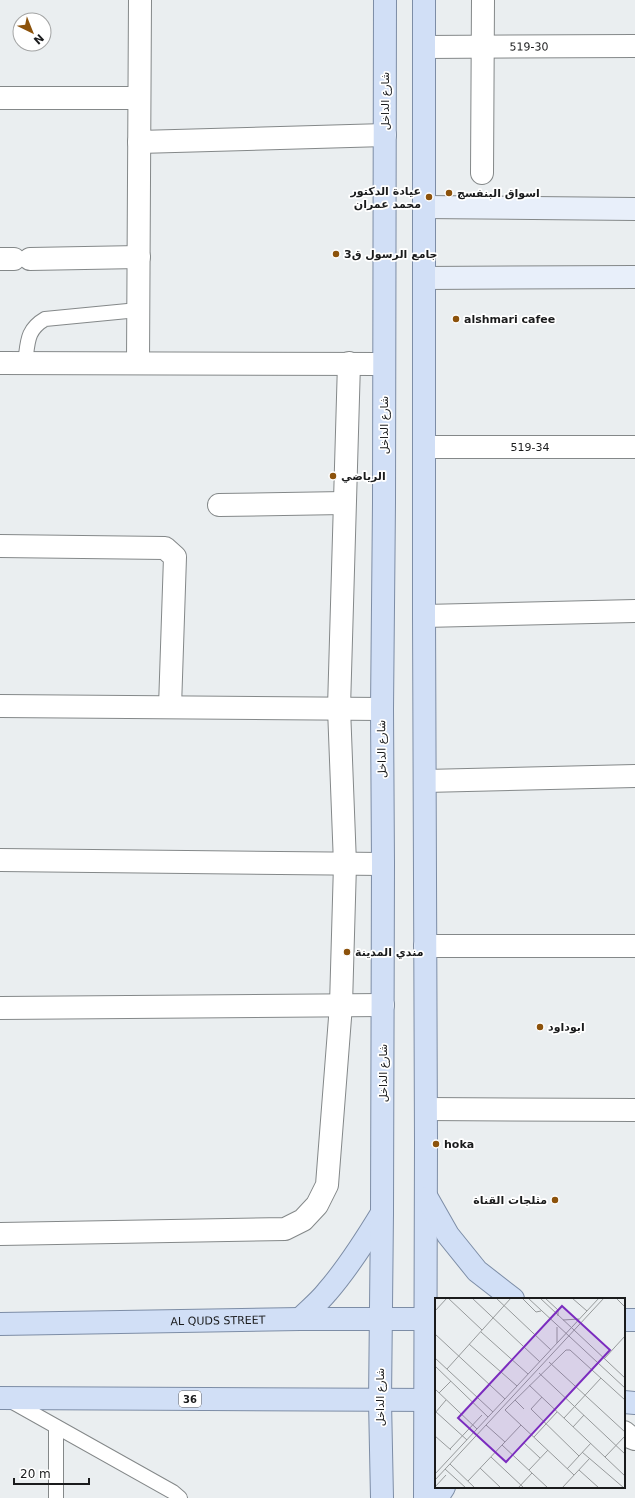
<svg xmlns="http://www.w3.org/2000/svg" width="635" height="1498" font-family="'DejaVu Sans','Noto Sans Arabic',sans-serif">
	<rect width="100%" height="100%" fill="#eaeef0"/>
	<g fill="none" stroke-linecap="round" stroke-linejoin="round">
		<g stroke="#848889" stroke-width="16">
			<g id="lane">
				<path d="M25 363C28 343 26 330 45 319L138 310"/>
				<path d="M9 1400 173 1492 180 1498"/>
				<path d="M56 1498V1427"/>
			</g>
		</g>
		<g stroke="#848889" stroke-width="24">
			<g id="street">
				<path id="s1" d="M424 47 635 46"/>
				<path d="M0 98H139"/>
				<path d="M139 142 385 135"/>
				<path d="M482 173 483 0"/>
				<path d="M0 259H14"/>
				<path d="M30 259 139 257"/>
				<path d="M0 363 384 364"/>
				<path d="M138 363 140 0"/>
				<path id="s2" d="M425 447H635"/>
				<path d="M219 505 344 503"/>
				<path d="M0 546 165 548 175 557 170 707"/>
				<path d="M424 616 635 611"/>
				<path d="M0 706 382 709"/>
				<path d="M425 781 635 776"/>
				<path d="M0 860 383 864"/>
				<path d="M425 946H635"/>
				<path d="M0 1008 383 1005"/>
				<path d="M426 1109 635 1110"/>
				<path d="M0 1234 285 1229 303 1220 317 1205 327 1185 341 1005 345 864 339 708 349 363"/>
				<path d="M624 1432 630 1437 635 1439"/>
			</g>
		</g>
		<g stroke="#848889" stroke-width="24">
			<g id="secondary">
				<path d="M424 207 635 209"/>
				<path d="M424 278 635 277"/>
			</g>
		</g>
		<g stroke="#7d8da6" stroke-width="24">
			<g id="primary">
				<path d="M424 0V616L426 1142 425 1498"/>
				<path d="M427 1198 448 1235 477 1271 513 1299"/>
				<path d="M300 1319C309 1310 319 1302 327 1292 348 1268 365 1241 382 1213"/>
				<path d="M624 1320H635"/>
				<path id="s3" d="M0 1324 300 1319H436"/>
				<path d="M0 1398 436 1400"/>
				<path d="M624 1402 635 1403"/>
				<path d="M382 1498 380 1401 382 1213 383 864 382 709 384 503 385 0"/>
				<path d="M437 1498 444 1487"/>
			</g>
		</g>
		<use href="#lane" stroke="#fff" stroke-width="14"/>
		<use href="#street" stroke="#fff" stroke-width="22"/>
		<use href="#secondary" stroke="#e8effa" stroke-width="22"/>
		<use href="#primary" stroke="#d1dff6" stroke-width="22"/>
	</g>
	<g fill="#8c520b" stroke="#fff" stroke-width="1.5">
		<circle cx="449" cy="193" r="4"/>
		<circle cx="429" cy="197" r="4"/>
		<circle cx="336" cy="254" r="4"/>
		<circle cx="456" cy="319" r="4"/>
		<circle cx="333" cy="476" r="4"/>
		<circle cx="347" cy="952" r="4"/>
		<circle cx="540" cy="1027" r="4"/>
		<circle cx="436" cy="1144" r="4"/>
		<circle cx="555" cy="1200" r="4"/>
	</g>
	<g text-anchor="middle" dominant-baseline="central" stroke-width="3.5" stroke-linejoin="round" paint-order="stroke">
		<rect fill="#fff" stroke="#5f5f60" stroke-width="1" x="179" y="1391" width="22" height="16" rx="3"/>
		<g font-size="10" font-weight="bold" fill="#1a1b1c">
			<text x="190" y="1399">36</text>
		</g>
		<g font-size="11" fill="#1a1b1c" stroke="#fff">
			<text stroke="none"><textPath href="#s1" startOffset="105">519-30</textPath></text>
			<text transform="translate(385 101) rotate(-90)">شارع الداخل</text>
			<text transform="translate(384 425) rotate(-90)">شارع الداخل</text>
			<text stroke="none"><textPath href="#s2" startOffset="105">519-34</textPath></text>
			<text transform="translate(382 749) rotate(-91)">شارع الداخل</text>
			<text transform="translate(383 1073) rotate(-90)">شارع الداخل</text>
			<text stroke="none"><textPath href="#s3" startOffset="218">AL QUDS STREET</textPath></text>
			<text transform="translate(380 1397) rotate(-90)">شارع الداخل</text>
		</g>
		<g font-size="11" font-weight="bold" fill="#1a1b1c" stroke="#fff" text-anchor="start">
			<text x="421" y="191" text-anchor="end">عيادة الدكتور<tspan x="421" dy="13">محمد عمران</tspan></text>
			<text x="457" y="193">اسواق البنفسج</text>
			<text x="344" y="254">جامع الرسول ق3</text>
			<text x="464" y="319">alshmari cafee</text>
			<text x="341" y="476">الرياضي</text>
			<text x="355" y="952">مندي المدينة</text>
			<text x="548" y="1027">ابوداود</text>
			<text x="444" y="1144">hoka</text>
			<text x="547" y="1200" text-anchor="end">مثلجات القناة</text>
		</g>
	</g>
	<g transform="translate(435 1298)">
		<rect width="190" height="190" fill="#eaeef0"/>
		<path fill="none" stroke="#979a9b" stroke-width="1" d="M13 0 47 32M37 0 105 64M61 0 116 52M87 0 101 14 106 13M93 0 190 90M105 0 190 80M110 0 123 12V18M137 0 152 13M181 0 190 9M0 13 12 0M128 22 144 21M122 29V45M46 34 93 76M0 36 70 101M34 46 82 88M0 60 58 114M169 61 190 38M114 64 190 134M0 68 53 119M12 71 76 0M104 75 190 156M94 87 190 178M0 91 42 131M4 95 16 83M107 99 96 111 144 158M80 102 89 111M70 112 131 52H135L190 102M70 112 139 177M0 113 32 142M0 115 11 102M129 120 166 80M51 127 70 144M138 129 149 117M0 138 16 152M99 139 122 114M88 144 105 160M67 147 113 190M15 151 47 117M147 154 189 190M56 159 89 190M170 159 190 138M15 166 40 190M45 170 66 190M10 171 31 190M132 171 156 145M94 172 113 152M144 172 164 190M0 176 164 0M0 182 169 0M33 183 86 127M0 189 11 177M83 190 97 175M127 190 155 160"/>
		<path fill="#7b2cbf" fill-opacity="0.15" stroke="#7b2cbf" stroke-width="2" d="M127 8 175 52 71 164 23 120Z"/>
		<rect width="190" height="190" fill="none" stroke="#1a1b1c" stroke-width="2"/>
	</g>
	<g transform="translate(32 32) rotate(137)"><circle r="19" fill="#ffffff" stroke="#a3a4a4"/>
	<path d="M0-3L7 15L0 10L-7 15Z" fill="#8c520b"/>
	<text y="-6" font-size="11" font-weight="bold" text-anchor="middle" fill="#1a1b1c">N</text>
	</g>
	<path d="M14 1478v6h75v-6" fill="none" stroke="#1a1b1c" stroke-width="2"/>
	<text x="20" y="1478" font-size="12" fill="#1a1b1c" stroke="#ffffff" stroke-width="3" paint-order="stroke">20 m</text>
</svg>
